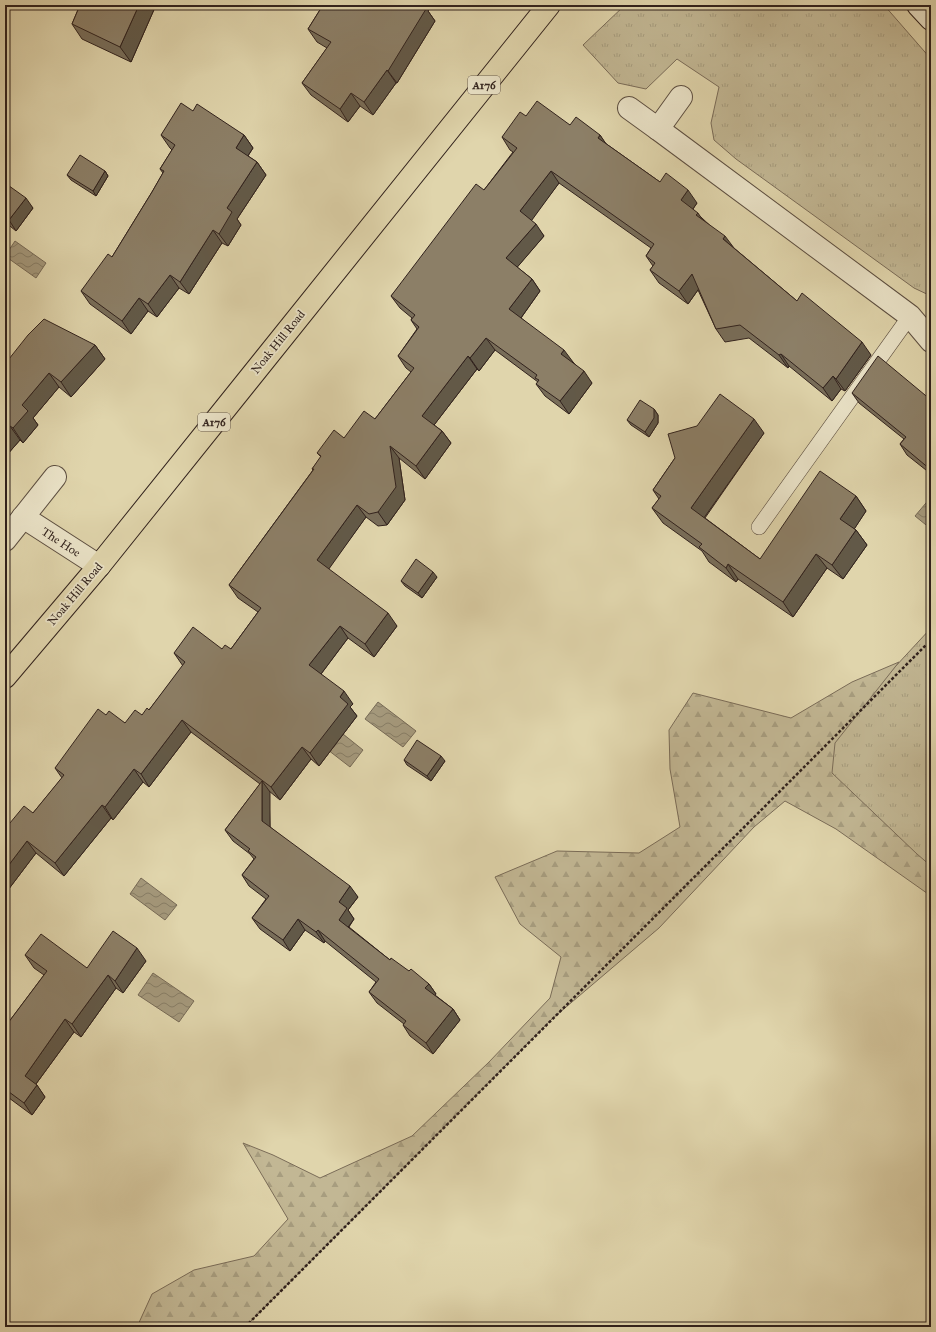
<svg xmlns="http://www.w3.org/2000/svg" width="936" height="1332" font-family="'IM FELL Great Primer',serif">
	<defs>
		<pattern id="grass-tufts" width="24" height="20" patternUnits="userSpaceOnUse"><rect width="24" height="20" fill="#c2b794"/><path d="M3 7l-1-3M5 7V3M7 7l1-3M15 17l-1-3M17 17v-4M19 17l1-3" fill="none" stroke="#a79d7f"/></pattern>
		<pattern id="forest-firs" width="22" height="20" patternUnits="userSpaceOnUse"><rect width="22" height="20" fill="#c2b794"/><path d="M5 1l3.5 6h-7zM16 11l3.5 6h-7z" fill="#a79d7f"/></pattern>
		<pattern id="water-waves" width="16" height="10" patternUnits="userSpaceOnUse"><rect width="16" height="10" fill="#a4987b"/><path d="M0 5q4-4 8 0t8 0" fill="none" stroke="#867c64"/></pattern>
	</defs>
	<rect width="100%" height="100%" fill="#e0d5ac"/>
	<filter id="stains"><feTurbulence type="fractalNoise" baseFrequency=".005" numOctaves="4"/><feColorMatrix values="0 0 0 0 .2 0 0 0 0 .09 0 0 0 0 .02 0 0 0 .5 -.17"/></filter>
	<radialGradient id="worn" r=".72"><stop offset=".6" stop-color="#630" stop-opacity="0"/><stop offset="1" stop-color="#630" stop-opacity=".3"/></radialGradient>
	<g fill="url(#grass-tufts)" stroke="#7a6c58">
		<path d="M625 5H884L931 59V296L914 288 736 159 714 140 711 123 719 87 677 59 646 89 618 83 583 45Z"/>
		<path d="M931 628V895L796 774Z"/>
	</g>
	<path fill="url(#forest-firs)" stroke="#7a6c58" d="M899 662 835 743 832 773 917 854 931 866V896L836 829 785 801 754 827 659 928 552 1019 245 1327H137L152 1294 194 1270 254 1256 288 1219 243 1143 273 1155 320 1178 412 1136 489 1062 550 998 561 957 520 924 495 877 557 851 639 853 680 827 670 769 669 730 693 693 791 718 852 682Z"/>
	<g fill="url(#water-waves)" stroke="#766955">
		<path d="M15 241 46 263 36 278 5 256Z"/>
		<path d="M931 497V529L915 516Z"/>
		<path d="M378 702 416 731 403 747 365 719Z"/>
		<path d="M333 726 363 750 350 767 319 743Z"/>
		<path d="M141 878 177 905 165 920 130 894Z"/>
		<path d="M153 973 194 1001 179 1022 138 995Z"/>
	</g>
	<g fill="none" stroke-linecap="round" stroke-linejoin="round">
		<g stroke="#5d4f41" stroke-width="16">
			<path id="lane" d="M759 527 910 316"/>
		</g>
		<g stroke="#5d4f41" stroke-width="24">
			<g id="street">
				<path d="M629 108 658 129 681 97"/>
				<path d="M658 129 910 316 931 341"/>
				<path d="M23 517 99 566"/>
				<path d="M5 540 55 477"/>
			</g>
		</g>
		<g stroke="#31221d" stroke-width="24">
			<path id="secondary" d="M918 5 931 19"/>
		</g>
		<g stroke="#31221d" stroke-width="24">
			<path id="primary" d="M5 677 99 566 549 5"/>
		</g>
		<path stroke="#31221d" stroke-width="2.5" stroke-dasharray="3 2" stroke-linecap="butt" d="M245 1327 931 640"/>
		<use href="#lane" stroke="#ebe4c9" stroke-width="15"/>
		<use href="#street" stroke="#ebe4c9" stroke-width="22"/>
		<use href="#secondary" stroke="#ebe4c9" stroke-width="22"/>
		<use href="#primary" stroke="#e0d5ac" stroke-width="22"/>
	</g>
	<g fill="#786d59" stroke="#31221d">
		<path d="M80 5H156L131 62 82 39 72 24Z"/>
		<path d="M323 5H432L428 11 435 21 397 83H396L373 115 360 106 348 122 311 95 302 83 327 48 317 42 308 29Z"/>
		<path d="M193 111 244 135 253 148 248 156 257 162 266 175 237 219 241 225 228 246 222 243 189 294 179 288 157 317 148 311 131 334 90 304 81 291 112 257 152 192 163 173 160 169 172 150 170 148 161 135Z"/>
		<path d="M526 116 570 125 600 135 605 143 660 182 697 203 693 209 702 218 734 248 797 301 871 355 845 391 841 389 832 401 789 366 788 368 749 338 725 342 716 329 698 290 688 304 659 283 650 270 653 266 646 256 651 248 559 183 531 220 544 236 517 267 532 279 540 291 521 318 573 362 592 383 569 414 545 396 536 384 538 382 495 350 479 371 477 369 434 425 442 431 451 443 425 479 399 458 405 500 387 525 378 526 366 517 328 569 397 626 374 657 348 638 321 674 353 704 350 707 357 716 319 766 311 759 280 800 269 791 270 827 358 897 348 910 354 919 349 927 390 960 429 984 436 994 435 995 453 1009 460 1020 433 1054 410 1036 403 1025 404 1024 377 1003 369 992 376 982 325 941 324 943 305 930 290 951 260 929 252 918 266 899 249 886 242 875 254 859 250 854 233 841 225 830 260 784 191 732 149 787 143 782 113 820 111 818 64 876 36 853 5 894 33 813 62 778 55 768 106 715 125 723 142 715 149 710 183 666 174 653 222 649H231L258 612 238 598 229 585 313 470 312 469 321 457 317 453 344 438 375 419 411 372 406 368 398 356 417 329 411 320 412 318 400 308 391 296 484 190 513 152 510 150 502 137Z"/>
		<path d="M105 171 108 176 96 196 71 180 67 175Z"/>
		<path d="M5 183 33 208 16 231 5 222Z"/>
		<path d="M95 345 105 359 71 397 59 387 33 418 38 425 23 443 20 440 6 456 5 455V364Z"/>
		<path d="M852 393 931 400V474L907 455 900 444 904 439 859 403Z"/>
		<path d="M654 409 658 415V423L649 437 631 425 627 420Z"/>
		<path d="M764 433 705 518 760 559 856 496 866 511 854 529 856 530 867 545 843 579 827 568 793 617 738 579 736 582 709 562 702 551 663 523 652 508 659 499 653 490 675 458Z"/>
		<path d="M437 577 422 598 405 586 401 581Z"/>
		<path d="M404 760 445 761 431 781 407 765Z"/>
		<path d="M25 955 87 968 146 961 123 993 116 988 81 1037 74 1032 36 1084 45 1097 32 1115 5 1095V1027L44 975 34 968Z"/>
	</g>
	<g fill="#625948" stroke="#31221d">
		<path d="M139 5H156L131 62 120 47Z"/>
		<path d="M418 5H432L428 11 435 21 397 83 388 71Z"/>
		<path d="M387 70 396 83 373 115 364 102Z"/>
		<path d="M351 93 360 106 348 122 340 109Z"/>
		<path d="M244 135 253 148 245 160 236 148Z"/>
		<path d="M600 135 609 148 598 138Z"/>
		<path d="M257 162 266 175 237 219 241 225 228 246 219 234 227 208Z"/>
		<path d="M105 171 108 176 96 196 93 191Z"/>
		<path d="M551 171 559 183 529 224 520 211Z"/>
		<path d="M688 190 697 203 690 213 681 200Z"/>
		<path d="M26 198 33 208 16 231 9 220Z"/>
		<path d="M698 213 706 225 696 215Z"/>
		<path d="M536 224 544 236 514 271 506 258Z"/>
		<path d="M213 230 222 243 189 294 180 282Z"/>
		<path d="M725 236 734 248 723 239Z"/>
		<path d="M692 274 700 287 688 304 679 291Z"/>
		<path d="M170 275 179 288 157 317 148 304Z"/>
		<path d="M532 279 540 291 518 322 509 309Z"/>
		<path d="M139 298 148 311 131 334 122 321Z"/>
		<path d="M486 338 495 350 479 371 470 358Z"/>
		<path d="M862 342 871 355 845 391 836 379Z"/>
		<path d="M95 345 105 359 71 397 61 382Z"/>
		<path d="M564 350 573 362 570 367 561 354Z"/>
		<path d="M781 354 789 366 788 368 779 355Z"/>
		<path d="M468 356 477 369 431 429 422 416Z"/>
		<path d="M584 371 592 383 569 414 560 401Z"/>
		<path d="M49 373 59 387 33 418 38 425 23 443 13 428 22 405Z"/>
		<path d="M833 376 841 389 832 401 823 388Z"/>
		<path d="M654 409 658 415V423L649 437 645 432Z"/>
		<path d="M754 419 764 433 701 522 691 508Z"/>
		<path d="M10 426 20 440 6 456 5 454V432Z"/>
		<path d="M442 431 451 443 425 479 416 466Z"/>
		<path d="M390 446 399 458 405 500 387 525 378 512Z"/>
		<path d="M856 496 866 511 851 534 840 519Z"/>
		<path d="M357 505 366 517 326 573 317 560Z"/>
		<path d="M856 530 867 545 843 579 832 565Z"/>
		<path d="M816 554 827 568 793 617 783 602Z"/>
		<path d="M728 564 738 579 736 582 726 568Z"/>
		<path d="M433 572 437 577 422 598 418 593Z"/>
		<path d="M388 613 397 626 374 657 365 644Z"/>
		<path d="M340 626 348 638 318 678 309 665Z"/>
		<path d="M344 691 353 704 350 707 357 716 319 766 310 753 340 697Z"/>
		<path d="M182 720 191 732 149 787 141 774Z"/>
		<path d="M302 747 311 759 280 800 271 787Z"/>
		<path d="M441 756 445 761 431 781 427 776Z"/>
		<path d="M134 769 143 782 113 820 105 807Z"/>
		<path d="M262 781 270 792V832L262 821Z"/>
		<path d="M102 805 111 818 64 876 55 863Z"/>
		<path d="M27 841 36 853 5 894V870Z"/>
		<path d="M350 886 358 897 348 910 354 919 346 930 339 920V902Z"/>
		<path d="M298 919 305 930 290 951 283 940Z"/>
		<path d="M318 930 325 941 324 943 316 932Z"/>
		<path d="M137 948 146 961 123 993 115 981Z"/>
		<path d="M108 975 116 988 81 1037 72 1024Z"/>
		<path d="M429 984 436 994 433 998 425 988Z"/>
		<path d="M453 1009 460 1020 433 1054 426 1043Z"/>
		<path d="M65 1019 74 1032 33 1088 25 1076Z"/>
		<path d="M37 1085 45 1097 32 1115 24 1103Z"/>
	</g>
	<g fill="#8c7f67" stroke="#31221d">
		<path d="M80 5H139L120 47 72 24Z"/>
		<path d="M323 5H420L426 9 388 71 387 70 364 102 351 93 340 109 302 83 331 42 308 29Z"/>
		<path d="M537 101 570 125 576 117 600 135 598 138 660 182 666 173 688 190 681 200 698 213 696 215 725 236 723 239 797 301 802 293 862 342 836 379 833 376 823 388 781 354 779 355 740 325 716 329 692 274 679 291 650 270 655 263 646 256 654 244 551 171 520 211 536 224 506 258 532 279 509 309 564 350 561 354 584 371 560 401 536 384 539 380 535 378 537 375 486 338 470 358 468 356 422 416 442 431 416 466 390 446 396 487 378 512 369 514 357 505 317 560 388 613 365 644 340 626 309 665 344 691 340 697 348 704 310 753 302 747 271 787 182 720 141 774 134 769 105 807 102 805 55 863 27 841 5 870V829L24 806 33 813 64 775 55 768 98 709 106 715 109 711 125 723 135 710 142 715 147 708 149 710 185 662 174 653 193 627 222 649 225 645 231 649 261 608 229 585 314 469H312L321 456 317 453 334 430 344 438 364 411 375 419 414 368 398 356 419 327 411 320 415 315 391 296 476 184 484 190 517 148 502 137 520 112 526 116Z"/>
		<path d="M181 103 193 111 197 104 244 135 236 148 257 162 227 208 232 212 219 234 213 230 180 282 170 275 148 304 139 298 122 321 81 291 108 254 112 257 152 192 164 171 160 169 175 145 161 135Z"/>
		<path d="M80 155 105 171 93 191 67 175Z"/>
		<path d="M5 183 26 198 9 220 5 217Z"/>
		<path d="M44 319 95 345 61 382 49 373 22 405 28 411 13 428 10 426 5 432V364L28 335Z"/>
		<path d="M878 356 931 400V470L900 444 906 437 852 393Z"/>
		<path d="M720 394 754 419 691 508 760 559 820 471 856 496 840 519 856 530 832 565 816 554 783 602 728 564 726 568 699 547 702 544 652 508 661 496 653 490 675 458 668 434 697 426Z"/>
		<path d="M640 400 654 409V418L645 432 627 420Z"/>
		<path d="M416 559 433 572 418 593 401 581Z"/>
		<path d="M417 740 441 756 427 776 404 760Z"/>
		<path d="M262 781V821L350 886 339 902 347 908 339 920 390 960 391 958 409 971 411 969 429 984 425 988 453 1009 426 1043 403 1025 406 1021 369 992 379 979 318 930 316 932 298 919 283 940 252 918 269 896 242 875 256 857 248 851 250 849 225 830Z"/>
		<path d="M113 931 137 948 115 981 108 975 72 1024 65 1019 25 1076 37 1085 24 1103 5 1089V1027L47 971 25 955 41 934 87 968Z"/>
	</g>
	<g text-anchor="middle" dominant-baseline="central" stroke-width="3.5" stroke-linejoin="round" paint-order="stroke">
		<g fill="#ebe4c9" stroke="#695c51" stroke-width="1">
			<rect x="468" y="76" width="32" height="18" rx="3"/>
			<rect x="198" y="413" width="32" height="18" rx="3"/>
		</g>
		<g font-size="11" font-weight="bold" fill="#31221d">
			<text x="484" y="85">A176</text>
			<text x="214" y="422">A176</text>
		</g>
		<g font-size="12" fill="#31221d" stroke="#ebe4c9">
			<text transform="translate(278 342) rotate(-51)">Noak Hill Road</text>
			<text transform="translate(61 542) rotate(33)">The Hoe</text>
			<text transform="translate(75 594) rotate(-50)">Noak Hill Road</text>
		</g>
	</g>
	<rect width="936" height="1332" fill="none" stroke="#e0d5ac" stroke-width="20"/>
	<rect x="6" y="6" width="924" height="1320" fill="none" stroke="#31221d" stroke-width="2"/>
	<rect x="10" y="10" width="916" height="1312" fill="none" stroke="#31221d"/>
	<rect width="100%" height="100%" filter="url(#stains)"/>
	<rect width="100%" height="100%" fill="url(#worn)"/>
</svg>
